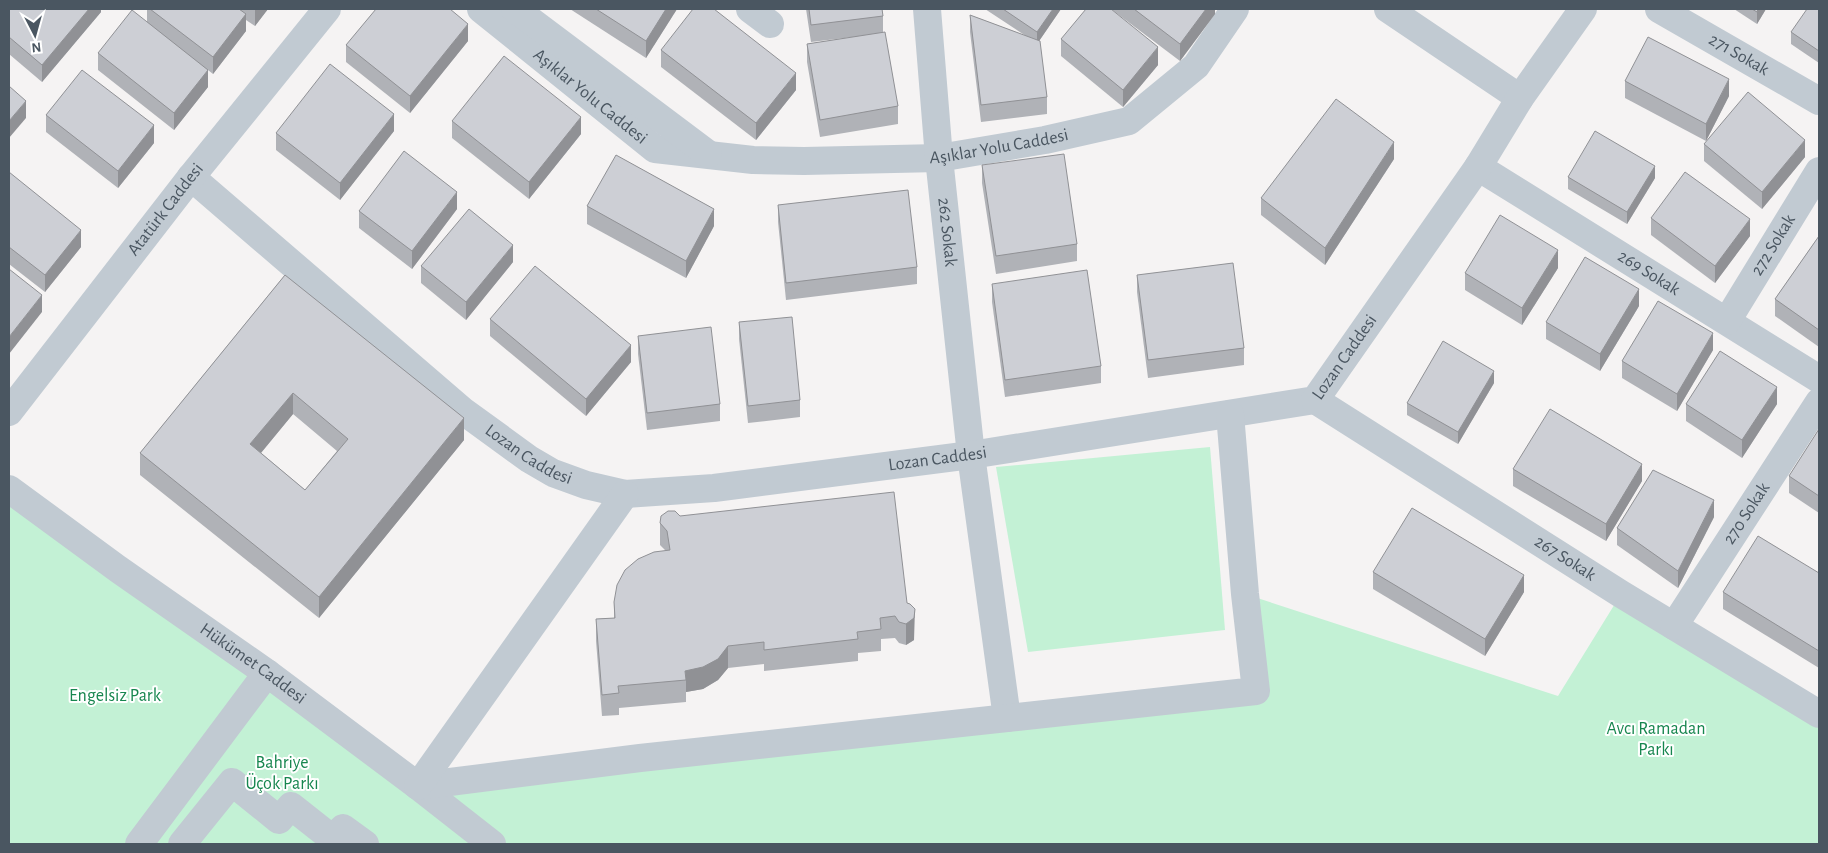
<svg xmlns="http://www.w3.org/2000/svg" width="1828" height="853" font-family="'Alegreya Sans',sans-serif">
	<rect width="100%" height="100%" fill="#f5f3f3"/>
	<g fill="#c3f1d5">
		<path d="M1210 447 1225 630 1028 652 996 467Z"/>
		<path d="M9 489 418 786 1255 691 1245 594 1558 696 1621 594 1819 714V844H9Z"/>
	</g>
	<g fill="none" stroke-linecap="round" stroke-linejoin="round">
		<g stroke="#c1cad2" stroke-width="28">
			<path id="s1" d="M481 9 655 149 753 160 804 161 939 158 1045 140 1129 121 1196 66 1235 9"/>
			<path d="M515 9 708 154"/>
			<path d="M750 9 770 24"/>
			<path id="s2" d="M927 9 939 158 971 455 1007 718"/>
			<path d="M1388 9 1520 98"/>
			<path id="s3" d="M1659 9 1819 101"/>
			<path id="s4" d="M1478 167 1819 379"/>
			<path id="s5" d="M191 177 463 411 529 459 553 473 586 485 625 494 714 488 971 455 1315 400 1478 167 1520 98 1583 9"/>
			<path id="s6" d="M1727 321 1819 171"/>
			<path id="s7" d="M1315 400 1621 594 1819 714"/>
			<path id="s8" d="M9 412 191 177 327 9"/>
			<path id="s9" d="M9 489 118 569 267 673 418 786 492 844"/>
			<path id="s10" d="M1674 626 1819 402"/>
			<path d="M418 786 640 758 1256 691 1245 594 1230 414"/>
			<path d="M418 786 625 494"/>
			<path d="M139 844 267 673"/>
			<path d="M182 844 232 782 279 820 291 806 334 840 343 828 365 844"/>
		</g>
	</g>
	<g fill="#b0b2b7" fill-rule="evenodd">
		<path d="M9 9H101V12L42 82 9 54Z"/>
		<path d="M147 9H268L255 26 246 20V31L213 74 208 70V87L174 130 98 70V53L147 22Z"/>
		<path d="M570 9H677L646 58Z"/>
		<path d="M806 9H882L883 16V32L898 106V124L820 137 807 62V44L853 37 811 42Z"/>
		<path d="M985 9H1061L1039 41 1047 97V114L981 122 970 32V15L1026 36Z"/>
		<path d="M1111 9H1215V14L1180 61Z"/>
		<path d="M1734 9H1766L1757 24Z"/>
		<path d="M1819 9V63L1791 44V32Z"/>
		<path d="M1061 39 1158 65 1123 107 1061 56Z"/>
		<path d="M468 41 410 113 346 62V45Z"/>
		<path d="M661 50 796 90 756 140 661 67Z"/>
		<path d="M1625 81 1729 96 1706 141 1625 98Z"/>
		<path d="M46 115 154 143 118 188 46 132Z"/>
		<path d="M452 121 581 134 529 199 452 138Z"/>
		<path d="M394 131 340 200 276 150V133Z"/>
		<path d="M1704 144 1805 157 1762 209 1704 161Z"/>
		<path d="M1394 159 1325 265 1261 215V198Z"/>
		<path d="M982 165 1077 244V261L996 274 982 183Z"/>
		<path d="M9 172 81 247 45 292 9 264Z"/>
		<path d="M1568 177 1655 178 1627 224 1568 189Z"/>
		<path d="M778 205 917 267V284L786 300 778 222Z"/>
		<path d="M587 206 714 226 686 278 587 224Z"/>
		<path d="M457 209 412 269 359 228V211Z"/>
		<path d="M1651 218 1750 236 1715 283 1651 235Z"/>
		<path d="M1819 236V347L1775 316V299Z"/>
		<path d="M513 262 466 320 421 283V266Z"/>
		<path d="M1558 268 1522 325 1465 290V273Z"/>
		<path d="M285 275 464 440 319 618 140 475V453ZM293 414 337 451 305 490 261 453Z"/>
		<path d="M1137 275 1244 348V365L1148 378 1137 292Z"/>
		<path d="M992 284 1101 366V383L1005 397 992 302Z"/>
		<path d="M1639 306 1600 371 1546 339V322Z"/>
		<path d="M490 319 631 362 586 416 490 336Z"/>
		<path d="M739 322 800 400V417L748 423 739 339Z"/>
		<path d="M638 336 720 404V421L647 430 638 354Z"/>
		<path d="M1713 350 1677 411 1622 378V361Z"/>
		<path d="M1494 383 1458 444 1407 415V403Z"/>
		<path d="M1686 404H1777L1742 458 1686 421Z"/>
		<path d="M1819 429V513L1789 493V476Z"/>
		<path d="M1513 469 1642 481 1606 541 1513 486Z"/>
		<path d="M680 516 907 603 914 640 906 645 899 643 895 638 881 639V651L858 653V661L764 671V664L728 668 718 680 703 689 686 692V702L619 708V715L602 716 596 641V619L614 618V602L666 551 660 545V523Z"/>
		<path d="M1714 517 1678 588 1617 545V528Z"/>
		<path d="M1373 572 1524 592 1485 656 1373 589Z"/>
		<path d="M1819 573V668L1723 609V592Z"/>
	</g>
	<g fill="#909195">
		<path d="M89 9H101V12L42 82V65Z"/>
		<path d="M255 9H268L255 26Z"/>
		<path d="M666 9H677L646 58V41Z"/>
		<path d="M1053 9H1061L1037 44V32Z"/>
		<path d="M1206 9H1215V14L1180 61V44Z"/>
		<path d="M1758 9H1766L1757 24V12Z"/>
		<path d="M246 14V31L213 74V57Z"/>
		<path d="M468 24V41L410 113V96Z"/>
		<path d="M1158 47V65L1123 107V90Z"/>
		<path d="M208 70V87L174 130V113Z"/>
		<path d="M796 73V90L756 140V123Z"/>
		<path d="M1729 79V96L1706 141V124Z"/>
		<path d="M26 101V118L9 138V121Z"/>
		<path d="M394 114V131L340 200V183Z"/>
		<path d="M581 117V134L529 199V182Z"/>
		<path d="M154 125V143L118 188V171Z"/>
		<path d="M1805 140V157L1762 209V192Z"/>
		<path d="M1394 142V159L1325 265V248Z"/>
		<path d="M1655 166V178L1627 224V212Z"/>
		<path d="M457 192V209L412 269V251Z"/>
		<path d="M714 209V226L686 278V261Z"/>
		<path d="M1750 219V236L1715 283V266Z"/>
		<path d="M81 230V247L45 292V275Z"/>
		<path d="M513 245V262L466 320V302Z"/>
		<path d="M1558 250V268L1522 325V308Z"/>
		<path d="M1639 289V306L1600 371V354Z"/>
		<path d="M42 295V312L9 354V337Z"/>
		<path d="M1713 333V350L1677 411V394Z"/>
		<path d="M631 345V362L586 416V399Z"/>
		<path d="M1494 371V383L1458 444V432Z"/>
		<path d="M1777 387V404L1742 458V440Z"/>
		<path d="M293 393V414L250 466V444Z"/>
		<path d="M464 418V440L319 618V597Z"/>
		<path d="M1642 464V481L1606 541V524Z"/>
		<path d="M1714 500V517L1678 588V571Z"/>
		<path d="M1524 575V592L1485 656V639Z"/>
		<path d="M915 609 914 640 906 645V624Z"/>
		<path d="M728 646V668L718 680 703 689 686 692V680L685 671Z"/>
	</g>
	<g fill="#cdcfd5" stroke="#909195" fill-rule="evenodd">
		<path d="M9 9H89L42 65 9 37Z"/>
		<path d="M150 9H239L246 14 213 57Z"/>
		<path d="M376 9H450L468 24 410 96 346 45Z"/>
		<path d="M596 9H666L646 41Z"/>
		<path d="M693 9H714L796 73 756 123 661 50Z"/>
		<path d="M809 9H882L883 16 811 25Z"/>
		<path d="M1003 9H1053L1037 32Z"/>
		<path d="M1086 9H1111L1158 47 1123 90 1061 39Z"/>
		<path d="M1134 9H1206L1180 44Z"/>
		<path d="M1752 9H1758L1757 12Z"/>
		<path d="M1807 9H1819V51L1791 32Z"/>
		<path d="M132 10 208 70 174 113 98 53Z"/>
		<path d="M970 15 1040 41 1047 97 981 105Z"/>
		<path d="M885 32 898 106 820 120 807 44Z"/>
		<path d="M1648 37 1729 79 1706 124 1625 81Z"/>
		<path d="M504 56 581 117 529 182 452 121Z"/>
		<path d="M330 64 394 114 340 183 276 133Z"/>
		<path d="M82 70 154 125 118 171 46 115Z"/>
		<path d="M9 86 26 101 9 121Z"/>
		<path d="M1748 92 1805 140 1762 192 1704 144Z"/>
		<path d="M1336 99 1394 142 1325 248 1261 198Z"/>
		<path d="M1595 131 1655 166 1627 212 1568 177Z"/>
		<path d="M404 151 457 192 412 251 359 211Z"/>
		<path d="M1064 154 1077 244 996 256 982 165Z"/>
		<path d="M616 155 714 209 686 261 587 206Z"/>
		<path d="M9 172 81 230 45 275 9 247Z"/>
		<path d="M1685 172 1750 219 1715 266 1651 218Z"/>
		<path d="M908 190 917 267 786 283 778 205Z"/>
		<path d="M469 209 513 245 466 302 421 266Z"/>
		<path d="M1500 215 1558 250 1522 308 1465 273Z"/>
		<path d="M1819 236V330L1775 299Z"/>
		<path d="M1585 257 1639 289 1600 354 1546 322Z"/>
		<path d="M1233 263 1244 348 1148 360 1137 275Z"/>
		<path d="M535 266 631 345 586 399 490 319Z"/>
		<path d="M9 269 42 295 9 337Z"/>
		<path d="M1087 270 1101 366 1005 380 992 284Z"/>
		<path d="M285 275 464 418 319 597 140 453ZM293 393 348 439 305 490 250 444Z"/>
		<path d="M1658 301 1713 333 1677 394 1622 361Z"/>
		<path d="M792 317 800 400 748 406 739 322Z"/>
		<path d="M711 327 720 404 647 413 638 336Z"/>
		<path d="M1443 341 1494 371 1458 432 1407 403Z"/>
		<path d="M1720 351 1777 387 1742 440 1686 404Z"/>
		<path d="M1550 409 1642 464 1606 524 1513 469Z"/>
		<path d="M1819 429V496L1789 476Z"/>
		<path d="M1653 470 1714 500 1678 571 1617 528Z"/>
		<path d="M894 492 907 603 910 604 915 609 914 618 906 624 899 622 895 616 880 618 881 629 857 632 858 639 764 650V642L728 646 718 659 703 667 685 671 686 680 618 686 619 693 602 695 596 619 615 618 614 602 617 585 625 570 638 559 654 552 670 550 667 531 660 523 661 516 668 511H675L680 516Z"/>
		<path d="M1412 508 1524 575 1485 639 1373 572Z"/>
		<path d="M1758 536 1819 573V651L1723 592Z"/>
	</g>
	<g text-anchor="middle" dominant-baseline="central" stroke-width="4" stroke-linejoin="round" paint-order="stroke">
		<g font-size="18" fill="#4a5661" stroke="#fff">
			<text stroke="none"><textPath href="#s3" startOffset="92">271 Sokak</textPath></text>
			<text stroke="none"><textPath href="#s1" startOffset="140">Aşıklar Yolu Caddesi</textPath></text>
			<text stroke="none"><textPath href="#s1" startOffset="569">Aşıklar Yolu Caddesi</textPath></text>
			<text stroke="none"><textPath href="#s8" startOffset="256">Atatürk Caddesi</textPath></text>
			<text stroke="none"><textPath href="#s2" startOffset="224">262 Sokak</textPath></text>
			<text stroke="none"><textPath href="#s6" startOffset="89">272 Sokak</textPath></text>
			<text stroke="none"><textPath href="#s4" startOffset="201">269 Sokak</textPath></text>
			<text stroke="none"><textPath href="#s5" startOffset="1292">Lozan Caddesi</textPath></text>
			<text stroke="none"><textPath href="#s5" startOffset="438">Lozan Caddesi</textPath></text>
			<text stroke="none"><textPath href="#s5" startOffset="858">Lozan Caddesi</textPath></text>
			<text stroke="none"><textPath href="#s10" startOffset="134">270 Sokak</textPath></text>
			<text stroke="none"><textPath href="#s7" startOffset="296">267 Sokak</textPath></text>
			<text stroke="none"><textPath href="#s9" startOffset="300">Hükümet Caddesi</textPath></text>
		</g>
		<g font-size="18" fill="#17864f" stroke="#fff">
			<text x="115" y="696">Engelsiz Park</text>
			<text x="1656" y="729">Avcı Ramadan<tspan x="1656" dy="21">Parkı</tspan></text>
			<text x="282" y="763">Bahriye<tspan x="282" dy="21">Üçok Parkı</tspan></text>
		</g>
	</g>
	<rect width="1828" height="853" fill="none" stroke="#4a5661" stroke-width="20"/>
	<g transform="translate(35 35) rotate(174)" stroke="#ffffff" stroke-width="4" paint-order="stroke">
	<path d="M0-4L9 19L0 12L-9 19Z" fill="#4a5661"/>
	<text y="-8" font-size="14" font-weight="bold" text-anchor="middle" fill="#4a5661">N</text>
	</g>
</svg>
